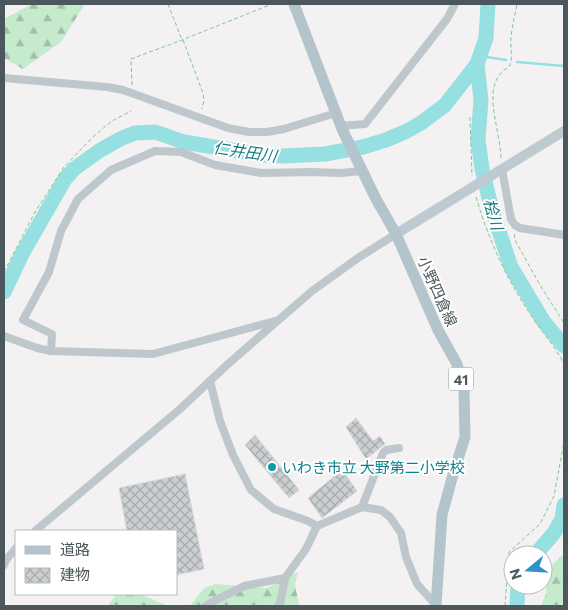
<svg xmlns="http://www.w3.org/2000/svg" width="568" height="610" font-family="Commissioner,'Noto Sans JP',sans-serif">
	<defs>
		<pattern id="forest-firs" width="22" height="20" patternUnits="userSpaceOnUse" patternTransform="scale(1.25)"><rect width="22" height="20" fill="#c5eacc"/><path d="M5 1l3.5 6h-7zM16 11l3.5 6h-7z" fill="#a2c0a9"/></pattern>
		<pattern id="building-cross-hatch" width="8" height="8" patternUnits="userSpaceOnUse" patternTransform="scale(1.25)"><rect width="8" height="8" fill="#cbcfd2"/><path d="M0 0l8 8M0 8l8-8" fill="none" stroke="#a7abae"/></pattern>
	</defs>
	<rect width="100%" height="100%" fill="#f3f1f1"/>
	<g fill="url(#forest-firs)">
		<path d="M32 4H85L61 42 23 69 4 58V19Z"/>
		<path d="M564 554V606H541L546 594V570Z"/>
		<path d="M298 572 295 584 299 606H190L204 588 215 584 267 588Z"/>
		<path d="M116 594H140L168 606H108Z"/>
	</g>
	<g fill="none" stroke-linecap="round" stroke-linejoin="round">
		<g stroke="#97e0e2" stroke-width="2.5">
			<path d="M480 56 506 60"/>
			<path d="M517 62 564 66"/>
		</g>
		<g stroke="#97e0e2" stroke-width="15">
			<path d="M477 64 481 100 478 140 482 169 492 210 511 267 544 322 564 346"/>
			<path d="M4 292 22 254 65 179 74 169 99 151 120 139 135 133 155 132 184 142 261 155 284 156 325 154 363 147 386 140 407 131 421 123 445 105 477 64 486 38 488 4"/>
			<path d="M535 555 554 533 562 519 564 505"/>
			<path d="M517 606 518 585"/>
		</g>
	</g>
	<g fill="url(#building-cross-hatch)" stroke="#d5d8db">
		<path d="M356 418 373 441 380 436 385 444 366 459 346 427Z"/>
		<path d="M255 435 299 490 289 498 245 445Z"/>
		<path d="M342 470 357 491 322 518 308 498Z"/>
		<path d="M185 474 204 569 176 575V531H127L119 488Z"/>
	</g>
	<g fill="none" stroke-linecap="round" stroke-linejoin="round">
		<g stroke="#81c496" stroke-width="1" stroke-dasharray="4 2.5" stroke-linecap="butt">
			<path d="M168 4 182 40"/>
			<path d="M183 40 203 93 204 100 202 109"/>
			<path d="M132 85 131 59 182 40 272 4"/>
			<path d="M470 117 472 176"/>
			<path d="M501 158C500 136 492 115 493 93 494 85 496 78 502 72 504 69 508 69 510 65 513 57 510 46 511 38 512 26 515 15 517 4"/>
			<path d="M476 197C487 235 504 273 525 306 537 326 554 344 564 364"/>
			<path d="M514 234 516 242 540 285 564 323"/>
			<path d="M4 272 35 212 64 167 95 135 112 121 131 111"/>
			<path d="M505 606 509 552 540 524 554 496 564 442"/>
		</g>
		<g stroke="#bec7cb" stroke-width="8">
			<path d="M4 78 107 87 123 90 228 128 249 132H267L284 129 336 113"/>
			<path d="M341 126 365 124 447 19 455 4"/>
			<path d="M502 169 511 219 515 225 520 228 564 235"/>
			<path d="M4 336 37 348 51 351 153 354 275 321"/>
			<path d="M51 351 52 334 23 320 49 272 61 231 78 199 111 170 155 151 181 152 215 165 261 173 312 172 341 173 362 171"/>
			<path d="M210 381 220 421 233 455 251 490 274 509 308 521 317 526 362 507 381 510 390 517 401 533 406 557 417 584 436 605"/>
			<path d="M362 507 383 453 386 450 399 448"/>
			<path d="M35 531 180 409 228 364 312 291 358 258 396 234"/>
			<path d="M4 565 6 560 16 548"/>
			<path d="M206 606 214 601 244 586 285 578"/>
			<path d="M278 606 280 604 285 578 306 549 317 526"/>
		</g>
		<path stroke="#bfcad0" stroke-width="10" d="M396 234 564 131"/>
		<path stroke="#b4c4cc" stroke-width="11" d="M294 4 342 129 376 199 396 234 438 330 457 364 464 390 465 437 452 478 442 515 436 606"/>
	</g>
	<circle fill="#0f9aa8" stroke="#fff" stroke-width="2" cx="272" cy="467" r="5"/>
	<g text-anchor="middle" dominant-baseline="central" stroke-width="4" stroke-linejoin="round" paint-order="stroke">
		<rect fill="#fff" stroke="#81898d" stroke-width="1" x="448.5" y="367.5" width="25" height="23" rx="4"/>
		<g font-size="14" font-weight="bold" fill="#4b575c">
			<text x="461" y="379">41</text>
		</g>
		<g font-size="15" fill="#4b575c" stroke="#fff">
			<text transform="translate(438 291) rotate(66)">小野四倉線</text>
		</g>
		<g font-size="15" fill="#0d838f" stroke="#fff" text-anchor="start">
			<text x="282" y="467">いわき市立 大野第二小学校</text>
		</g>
		<g font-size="16" font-style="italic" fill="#1b7e7f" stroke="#fff">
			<text transform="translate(245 151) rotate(8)">仁井田川</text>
			<text transform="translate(494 214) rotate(74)">桧川</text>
		</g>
	</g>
	<rect width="568" height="610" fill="none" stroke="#4b575c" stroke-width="10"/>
	<rect x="15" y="530" width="162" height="65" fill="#ffffff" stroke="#b7bcbe"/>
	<rect x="25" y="546" width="25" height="8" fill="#b4c4cc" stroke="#b7bcbe"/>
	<text x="60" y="555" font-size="15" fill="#4b575c">道路</text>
	<rect x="25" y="568" width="25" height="15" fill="url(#building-cross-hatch)" stroke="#b7bcbe"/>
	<text x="60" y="580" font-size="15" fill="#4b575c">建物</text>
	<g transform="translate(528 570) rotate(252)"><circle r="24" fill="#ffffff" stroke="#b7bcbe"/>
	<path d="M0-4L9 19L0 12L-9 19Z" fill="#2f92ce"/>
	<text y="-8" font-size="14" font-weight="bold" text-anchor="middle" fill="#4b575c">N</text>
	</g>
</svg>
